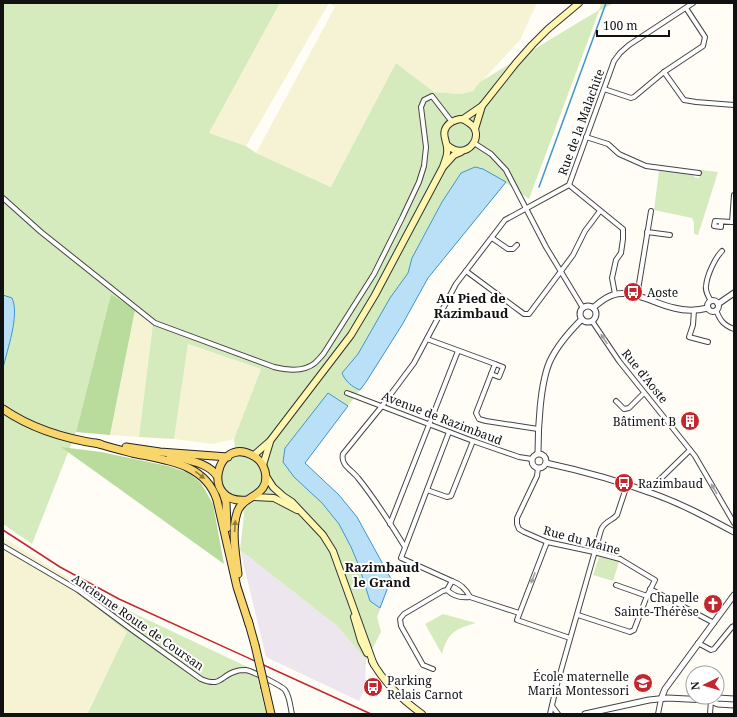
<svg xmlns="http://www.w3.org/2000/svg" width="737" height="717" font-family="'Noto Serif',serif">
	<rect width="100%" height="100%" fill="#fffdf5"/>
	<path fill="#eee6ef" d="M240 550 337 626 366 660 365 688 359 701 266 657Z"/>
	<g fill="#f6f3d4">
		<path d="M280 3H329L246 146 209 133Z"/>
		<path d="M329 3H537L520 40 473 91 461 94 434 92 396 63 332 187 256 153 335 7Z"/>
		<path d="M135 310 153 322 139 437 110 435Z"/>
		<path d="M188 344 261 369 234 439 213 444 174 439Z"/>
		<path d="M3 537 47 565 106 600 102 612 128 632 86 714H3Z"/>
	</g>
	<g fill="#d5ebbd">
		<path d="M3 3H280L209 133 246 146 256 153 331 187 396 63 434 92 461 94 473 91 480 82 599 10 601 3H614L599 11 529 199 506 183 428 278 402 325 366 382 305 463 339 495 357 517 391 579 377 617 381 632 366 660 337 626 240 550 244 515 241 498C218 493 212 466 236 456L234 439 261 369 188 344 174 439 139 437 153 323 111 294 76 432 32 544 3 524Z"/>
		<path d="M701 170 718 172 698 235 694 234V223L692 218 654 210 659 171 693 174 694 177 699 178Z"/>
		<path d="M599 557 619 562 613 581 593 575Z"/>
		<path d="M106 600 256 671 266 714H87L127 632 102 612Z"/>
		<path d="M443 614 476 623C455 629 448 632 442 654L425 624Z"/>
	</g>
	<g fill="#b9dc9c">
		<path d="M111 294 135 310 110 435 76 432Z"/>
		<path d="M61 447 101 452 168 466 189 473 201 483 213 504 224 564Z"/>
	</g>
	<g fill="#b9e0f7" stroke="#3f96cf">
		<path d="M475 167 483 169 506 182 428 278 402 325 366 382 360 390C352 387 345 381 342 373L358 354 390 298 408 273 412 258 442 202 461 173Z"/>
		<path d="M3 295 12 298C20 315 7 350 3 368Z"/>
		<path d="M328 393 348 406 305 463 339 495 357 517 391 579 380 608 370 601 359 566 351 547 339 524 322 503 294 477 283 462 285 448Z"/>
	</g>
	<g fill="none" stroke-linecap="round" stroke-linejoin="round">
		<path stroke="#3f96cf" stroke-width="1.5" d="M539 187 606 3"/>
		<g stroke="#444" stroke-width="6">
			<g id="minor">
				<path d="M664 72 684 100 696 102 734 105"/>
				<path d="M604 89 631 98 634 97 664 72 703 46 705 37 686 8"/>
				<path d="M586 137 608 144 619 154 646 166 699 173"/>
				<path d="M474 143 491 154 506 170 546 247 583 308"/>
				<path d="M569 185 623 229V239L621 253 616 260 612 278 615 294"/>
				<path d="M3 198 41 232 155 323 274 367C286 370 304 372 315 363 318 360 321 357 324 353L374 274 402 218 419 182 424 166 426 147 421 107 424 100 432 96 452 122"/>
				<path d="M721 222V227L714 226 715 221 732 222"/>
				<path d="M734 222H732L734 195"/>
				<path d="M647 232 670 235"/>
				<path d="M492 238 508 249H513L517 245"/>
				<path d="M466 271 524 314H529L573 255 585 231 600 211"/>
				<path d="M637 296 651 211"/>
				<path d="M711 301C708 296 705 291 706 286 707 275 715 258 722 251"/>
				<path d="M694 310 693 325 689 337 708 342"/>
				<path d="M716 310C720 320 723 325 734 329"/>
				<path d="M592 321 619 361 695 456 734 523"/>
				<path d="M427 339 495 364 476 413 479 419 486 421 538 429"/>
				<path d="M491 374 499 377 503 367 495 364"/>
				<path d="M347 393 473 441 519 457 532 459"/>
				<path d="M616 401 624 409 629 408 644 393"/>
				<path d="M449 432 401 558 452 581"/>
				<path d="M538 468 537 476 517 518V524L519 529 524 532 547 542 594 552 620 559 655 580 647 596 634 630 630 632 578 615"/>
				<path d="M427 490 447 497 451 496 473 441"/>
				<path d="M647 492 690 450"/>
				<path d="M390 524 458 351"/>
				<path d="M547 542 517 620 570 638"/>
				<path d="M3 546 78 590 135 632 201 679C222 688 220 675 237 671 239 670 244 670 246 670 252 671 282 686 285 690 290 697 290 706 292 714"/>
				<path d="M405 547C390 523 376 500 358 478 352 470 340 465 343 454L382 406 414 363 456 284 505 220 569 185 614 61 620 53 629 45 693 3"/>
				<path d="M452 581C461 584 466 589 470 597 462 598 453 596 447 590Z"/>
				<path d="M616 585 647 596"/>
				<path d="M650 589 714 623"/>
				<path d="M470 597 519 613"/>
				<path d="M698 643 711 650 714 649 732 627 734 626"/>
				<path d="M433 669 423 665 401 626 400 619 404 614 443 591 447 590"/>
				<path d="M552 706 558 714"/>
				<path d="M550 714 556 688 601 530C604 521 612 521 617 515L627 485"/>
				<path d="M658 714 661 699"/>
				<path d="M710 714 711 700"/>
			</g>
		</g>
		<g stroke="#444" stroke-width="7">
			<g id="tertiary">
				<circle cx="713" cy="306" r="5.5"/>
				<path d="M718 304 734 293"/>
				<circle cx="588" cy="314" r="8"/>
				<path d="M593 308C599 303 605 297 613 295 633 289 655 304 674 308 685 311 696 311 708 308"/>
				<path d="M538 453C538 429 540 383 550 361 557 346 570 331 582 319"/>
				<circle cx="539" cy="461" r="7"/>
				<path d="M546 463C583 471 619 481 654 494 682 504 708 518 734 532"/>
				<path d="M661 699 665 689 734 595"/>
				<path d="M711 700 718 698 734 699"/>
				<path d="M585 714 649 700 668 698 707 700 718 704 734 705"/>
			</g>
		</g>
		<g stroke="#333" stroke-width="8">
			<g id="secondary">
				<path d="M463 119 482 106 516 63 532 45 548 29 579 3"/>
				<path d="M475 129 482 106"/>
				<path d="M444 166 454 155 461 152"/>
				<path d="M253 456 270 441 351 335 375 295 443 167C444 163 447 157 447 153 449 143 440 135 447 126 450 122 455 120 460 119 464 119 466 121 469 123 487 134 467 163 447 145"/>
				<path d="M263 465 270 442"/>
				<path d="M266 476 273 487 283 496 292 502 323 535 333 551 374 665"/>
				<path d="M254 497 274 498 297 510"/>
				<path d="M354 617 361 641 367 653"/>
				<path d="M372 661C384 683 401 699 422 714"/>
			</g>
		</g>
		<g stroke="#222" stroke-width="9">
			<g id="primary">
				<path d="M3 409C32 429 66 439 100 444"/>
				<path d="M96 443C108 447 120 450 132 453 165 460 205 463 217 500L237 587 249 624"/>
				<path d="M126 447 160 452 228 457"/>
				<path d="M170 455C185 460 208 462 217 476"/>
				<path d="M223 493 226 502 227 528"/>
				<path d="M238 574C236 555 231 532 237 513 242 494 271 498 265 471 263 464 258 458 252 455 216 436 200 505 247 500"/>
				<path d="M248 620 255 645"/>
				<path d="M265 688 271 714"/>
			</g>
		</g>
		<use href="#minor" stroke="#fff" stroke-width="4"/>
		<use href="#tertiary" stroke="#fff" stroke-width="5"/>
		<use href="#secondary" stroke="#fff6b0" stroke-width="6"/>
		<use href="#primary" stroke="#f9d66b" stroke-width="7"/>
		<path stroke="#c4262e" stroke-width="1.5" d="M3 530 60 567 119 599 371 714"/>
		<g stroke="#222" stroke-width="9" stroke-linecap="butt">
			<path id="primary-bridge" d="M255 645 265 688"/>
		</g>
		<use href="#primary-bridge" stroke="#f9d66b" stroke-width="7"/>
	</g>
	<defs><path id="oneway-solid" d="M-6-.8H1V-3.2L6.5 0L1 3.2V.8H-6Z"/></defs>
	<g fill="#a0a0a0">
		<use href="#oneway-solid" transform="translate(604 339) rotate(-124)"/>
		<use href="#oneway-solid" transform="translate(714 489) rotate(-120)"/>
		<use href="#oneway-solid" transform="translate(533 578) rotate(111)"/>
	</g>
	<g fill="#917d42">
		<use href="#oneway-solid" transform="translate(200 475) rotate(38)"/>
		<use href="#oneway-solid" transform="translate(235 526) rotate(-86)"/>
	</g>
	<defs>
		<g id="bus-disc" transform="scale(1)"><circle r="9.5" fill="#c4262e" stroke="#fff"/><path d="M-5-6H5V4H4V6H2V4H-2V6H-4V4H-5ZM-3.5-4V0h7V-4ZM-3.5 1.2v1.5H-2V1.2ZM2 1.2v1.5H3.5V1.2Z" fill="#fff"/></g>
		<g id="building-disc" transform="scale(1)"><circle r="9.5" fill="#c4262e" stroke="#fff"/><path d="M-4-6H4V6H1V3H-1V6H-4ZM-2.5-4.3h1.7v1.8h-1.7ZM.8-4.3h1.7v1.8H.8ZM-2.5-1h1.7V.8h-1.7ZM.8-1h1.7V.8H.8Z" fill="#fff"/></g>
		<g id="church-disc" transform="scale(1)"><circle r="9.5" fill="#c4262e" stroke="#fff"/><path d="M-1.2-6h2.4v3.5h3.3v2.4h-3.3V6h-2.4V-.1h-3.3v-2.4h3.3Z" fill="#fff"/></g>
		<g id="school-disc" transform="scale(1)"><circle r="9.5" fill="#c4262e" stroke="#fff"/><path d="M0-5L7-2L0 1L-7-2ZM-4 1L0 2.5L4 1V4Q0 6-4 4Z" fill="#fff"/></g>
	</defs>
	<g fill-rule="evenodd">
		<use href="#bus-disc" x="633" y="292"/>
		<use href="#building-disc" x="690" y="421"/>
		<use href="#bus-disc" x="624" y="483"/>
		<use href="#church-disc" x="713" y="604"/>
		<use href="#school-disc" x="643" y="683"/>
		<use href="#bus-disc" x="373" y="687"/>
	</g>
	<g text-anchor="middle" dominant-baseline="central" stroke-width="4" stroke-linejoin="round" paint-order="stroke">
		<g font-size="12" fill="#111" stroke="#fff">
			<text transform="translate(581 122) rotate(-70)">Rue de la Malachite</text>
			<text transform="translate(645 376) rotate(51)">Rue d'Aoste</text>
			<text transform="translate(442 418) rotate(21)">Avenue de Razimbaud</text>
			<text transform="translate(582 540) rotate(15)">Rue du Maine</text>
			<text transform="translate(138 622) rotate(35)">Ancienne Route de Coursan</text>
		</g>
		<g font-size="12" fill="#111" stroke="#fff" text-anchor="start">
			<text x="647" y="292">Aoste</text>
			<text x="676" y="421" text-anchor="end">Bâtiment B</text>
			<text x="638" y="483">Razimbaud</text>
			<text x="699" y="597" text-anchor="end">Chapelle<tspan x="699" dy="14">Sainte-Thérèse</tspan></text>
			<text x="629" y="676" text-anchor="end">École maternelle<tspan x="629" dy="14">Maria Montessori</tspan></text>
			<text x="387" y="680">Parking<tspan x="387" dy="14">Relais Carnot</tspan></text>
		</g>
		<g font-size="13" font-weight="bold" fill="#111" stroke="#fff">
			<text x="471" y="298">Au Pied de<tspan x="471" dy="15">Razimbaud</tspan></text>
			<text x="382" y="567">Razimbaud<tspan x="382" dy="15">le Grand</tspan></text>
		</g>
	</g>
	<rect width="737" height="717" fill="none" stroke="#111111" stroke-width="8"/>
	<g transform="translate(705 685) rotate(265)"><circle r="19" fill="#ffffff" stroke="#a0a0a0"/>
	<path d="M0-3L7 15L0 10L-7 15Z" fill="#c4262e"/>
	<text y="-6" font-size="11" font-weight="bold" text-anchor="middle" fill="#111111">N</text>
	</g>
	<path d="M597 30v6h72v-6" fill="none" stroke="#111111" stroke-width="2"/>
	<text x="603" y="30" font-size="12" fill="#111111" stroke="#ffffff" stroke-width="3" paint-order="stroke">100 m</text>
</svg>
